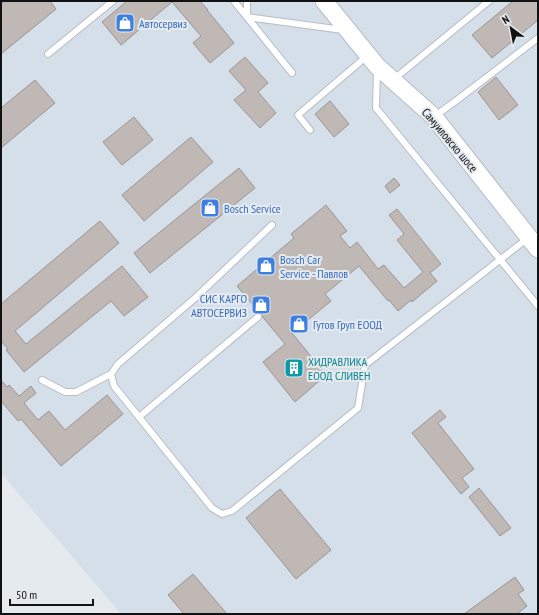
<svg xmlns="http://www.w3.org/2000/svg" width="539" height="615" font-family="'PT Sans Narrow',sans-serif">
	<rect width="100%" height="100%" fill="#e5eaef"/>
	<path fill="#d4dfea" d="M1 1H538V614H121L1 473Z"/>
	<g fill="#bfb8b5" stroke="#9b9592">
		<path d="M4 1H50L56 9 1 54V4Z"/>
		<path d="M127 1H200L208 10H207L234 43 210 63 193 43 201 36 172 2 121 45 102 22Z"/>
		<path d="M513 1H538V20L492 58 472 35Z"/>
		<path d="M245 57 268 83 258 92 276 113 260 128 234 100 246 90 229 71Z"/>
		<path d="M496 77 518 105 499 120 478 92Z"/>
		<path d="M35 80 55 103 1 148V108Z"/>
		<path d="M330 101 349 124 334 137 315 114Z"/>
		<path d="M134 117 153 140 122 165 103 142Z"/>
		<path d="M191 137 213 162 144 221 122 195Z"/>
		<path d="M239 168 255 188 150 273 134 253Z"/>
		<path d="M394 178 400 185 390 193 385 186Z"/>
		<path d="M326 205 347 231 340 236 350 248 357 242 378 269 384 265 404 288 423 272 397 240 404 234 389 215 397 209 441 264 430 273 437 281 412 302 411 300 398 311 389 300 388 301 359 266 325 294 331 301 292 333 326 375 295 402 263 362 285 344 237 286 294 238 291 234Z"/>
		<path d="M100 221 119 243 15 331 26 344 122 266 148 297 124 316 111 301 24 372 6 350 8 349 1 341V304Z"/>
		<path d="M1 380 7 387 9 385 19 396 31 386 36 393 24 403 38 420 49 411 65 430 107 395 123 414 61 466 21 419 18 421 1 401Z"/>
		<path d="M440 410 446 417 438 423 474 469 462 478 469 487 461 494 412 433Z"/>
		<path d="M479 488 511 528 500 536 469 497Z"/>
		<path d="M280 489 331 550 296 579 246 518Z"/>
		<path d="M193 574 227 614H184L168 595Z"/>
		<path d="M515 577 524 590 518 594 527 606 517 614H464Z"/>
	</g>
	<g fill="none" stroke-linecap="round" stroke-linejoin="round">
		<g stroke="#b8bdc2" stroke-width="8">
			<g id="lane">
				<path d="M234 1 292 73"/>
				<path d="M247 1V17L343 30"/>
				<path d="M48 54 113 1"/>
				<path d="M377 69 376 108 538 306"/>
				<path d="M394 79 489 1"/>
				<path d="M435 116 457 100 538 38"/>
				<path d="M310 130 298 115 367 56"/>
				<path d="M272 225 194 299 118 364 111 374 114 386 212 508 222 514 232 511 358 408 365 365 528 238"/>
				<path d="M42 380 65 392H76L111 374"/>
				<path d="M139 417 258 317"/>
			</g>
		</g>
		<g stroke="#b8bdc2" stroke-width="19">
			<path id="secondary" d="M324 1 377 66 434 117 538 249"/>
		</g>
		<use href="#lane" stroke="#fff" stroke-width="6"/>
		<use href="#secondary" stroke="#fff" stroke-width="17"/>
	</g>
	<defs>
		<g id="shop-square" transform="scale(1)"><rect x="-9" y="-9" width="18" height="18" rx="4" fill="#3f7fe0" stroke="#e5eaef"/><path d="M-5-2.5h2.3a2.7 3.5 0 0 1 5.4 0H5L5.5 6h-11ZM-1.5-2.5h3a1.5 2.3 0 0 0-3 0Z" fill="#fff"/></g>
		<g id="building-square" transform="scale(1)"><rect x="-9" y="-9" width="18" height="18" rx="4" fill="#0f9aa8" stroke="#e5eaef"/><path d="M-4-6H4V6H1V3H-1V6H-4ZM-2.5-4.3h1.7v1.8h-1.7ZM.8-4.3h1.7v1.8H.8ZM-2.5-1h1.7V.8h-1.7ZM.8-1h1.7V.8H.8Z" fill="#fff"/></g>
	</defs>
	<g fill-rule="evenodd">
		<use href="#shop-square" x="125" y="23"/>
		<use href="#shop-square" x="210" y="208"/>
		<use href="#shop-square" x="266" y="266"/>
		<use href="#shop-square" x="261" y="305"/>
		<use href="#shop-square" x="299" y="324"/>
		<use href="#building-square" x="294" y="368"/>
	</g>
	<g text-anchor="middle" dominant-baseline="central" stroke-width="4" stroke-linejoin="round" paint-order="stroke">
		<g font-size="12" fill="#366cbe" stroke="#e5eaef" text-anchor="start">
			<text x="139" y="23">Автосервиз</text>
			<text x="224" y="208">Bosch Service</text>
			<text x="280" y="259">Bosch Car<tspan x="280" dy="14">Service - Павлов</tspan></text>
			<text x="247" y="298" text-anchor="end">СИС КАРГО<tspan x="247" dy="14">АВТОСЕРВИЗ</tspan></text>
			<text x="313" y="324">Гутов Груп ЕООД</text>
		</g>
		<g font-size="12" fill="#101214" stroke="#e5eaef">
			<text transform="translate(450 140) rotate(50)">Самуиловско шосе</text>
		</g>
		<g font-size="12" fill="#0d838f" stroke="#e5eaef" text-anchor="start">
			<text x="308" y="361">ХИДРАВЛИКА<tspan x="308" dy="14">ЕООД СЛИВЕН</tspan></text>
		</g>
	</g>
	<rect width="539" height="615" fill="none" stroke="#101214" stroke-width="4"/>
	<g transform="translate(511 28) rotate(328)" stroke="#e5eaef" stroke-width="3" paint-order="stroke">
	<path d="M0-3L7 15L0 10L-7 15Z" fill="#101214"/>
	<text y="-6" font-size="11" font-weight="bold" text-anchor="middle" fill="#101214">N</text>
	</g>
	<path d="M10 599v6h83v-6" fill="none" stroke="#101214" stroke-width="2"/>
	<text x="16" y="599" font-size="12" fill="#101214" stroke="#e5eaef" stroke-width="3" paint-order="stroke">50 m</text>
</svg>
